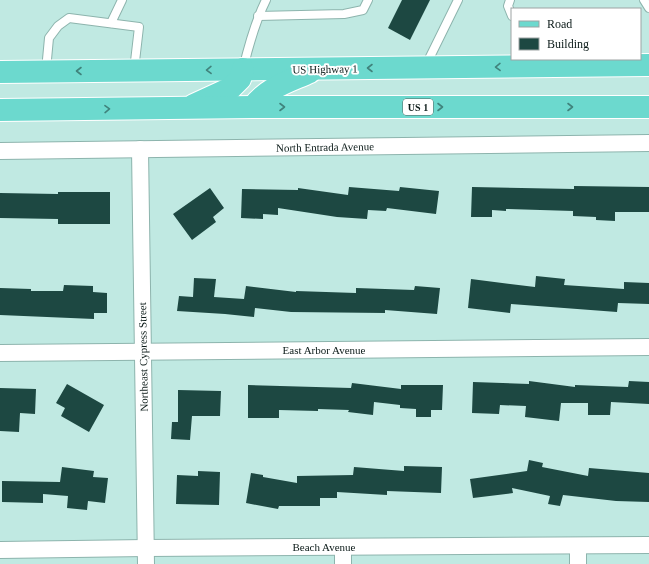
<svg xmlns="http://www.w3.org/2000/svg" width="649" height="564" font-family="Georgia,serif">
	<rect width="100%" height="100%" fill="#c0e9e2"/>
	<g fill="#1d4842">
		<path d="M402 0H430L410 40 388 28Z"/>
		<path d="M574 186 649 187V212H615V221L596 220V217L573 216V211L506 209V211L492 210V217H471L472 187 574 189Z"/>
		<path d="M349 187 399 191 400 187 439 191 436 214 387 208 386 211 368 210 367 219 337 217 278 208V215L263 214V219L241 218 242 189 298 190V188L348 195Z"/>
		<path d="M210 188 224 208 213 217 216 222 192 240 173 214Z"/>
		<path d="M58 192H110V224H58V219L0 218V193L58 194Z"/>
		<path d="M536 276 565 279 564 285 624 289V282L649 283V304L618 303 617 312 511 304 510 313 468 308 471 279 535 287Z"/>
		<path d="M194 278 216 279 214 297 244 299 246 286 296 292V291L356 293V288L414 290 415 286 440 288 437 314 385 310V313L291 312 255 308 254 317 225 314 177 311 179 296 193 297Z"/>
		<path d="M64 285 93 286V292L107 293V313H94V319L0 315V288L31 289V291H63Z"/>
		<path d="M529 381 575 387V385L628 387 629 381 649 382V404L611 402 610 415H588V403H561L559 421 525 417 526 406 500 405 499 414 472 413 473 382 529 384Z"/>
		<path d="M352 383 401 389V385H443L442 410H431V417H416V409L400 408V405L374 402 373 415 348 412 349 410 318 409V411L279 410V418H248V385L351 388Z"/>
		<path d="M67 384 104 405 89 432 61 416 65 408 56 403Z"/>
		<path d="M0 388 36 389 35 414 20 413 19 432 0 431Z"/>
		<path d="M178 390 221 391 220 416H192L190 440 171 439 172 422H178Z"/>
		<path d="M529 460 543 463 542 467 588 476 589 468 649 473V502L616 501 563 495 560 506 548 504 550 496 512 488 513 493 473 498 470 479 527 471Z"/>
		<path d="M404 466 442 467 441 493 387 491V495L337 492V498H320V506H279L278 509 246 503 251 473 263 475V477L297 483V476L353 475 354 467 404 471Z"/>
		<path d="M62 467 94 471 93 477 108 478 105 503 88 501 87 510 67 508 68 496 43 494V503L2 502V481L60 482Z"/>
		<path d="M198 471 220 472 219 505 176 504 177 475 198 476Z"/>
	</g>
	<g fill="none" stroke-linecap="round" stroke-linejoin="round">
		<g stroke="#8db4ad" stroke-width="10">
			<g id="service">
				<path d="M510 0 508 6 512 16"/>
				<path d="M644 0 649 8"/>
				<path d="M258 16 344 14 363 10 368 0"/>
				<path d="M111 23 122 0"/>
				<path d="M426 65 458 0"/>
				<path d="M243 69C249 44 255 22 266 0"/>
				<path d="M46 70 49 38 58 26 69 18 139 27 134 70"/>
			</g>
		</g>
		<g stroke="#8db4ad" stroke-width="18">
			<g id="minor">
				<path d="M140 149 146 564"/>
				<path d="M0 151 649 143"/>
				<path d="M0 353 649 347"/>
				<path d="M343 547V564"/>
				<path d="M0 550 146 548 649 545"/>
				<path d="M578 564V546"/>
			</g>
		</g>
		<g stroke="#fff" stroke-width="24">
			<g id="primary">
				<path d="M0 72 649 65"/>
				<path d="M194 105 231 88 240 79 243 69"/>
				<path d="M253 107C268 87 288 82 310 72"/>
				<path d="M0 110 253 107H649"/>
			</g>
		</g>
		<use href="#service" stroke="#fff" stroke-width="8"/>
		<use href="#minor" stroke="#fff" stroke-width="16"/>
		<use href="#primary" stroke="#6cd9ce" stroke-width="22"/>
	</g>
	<defs><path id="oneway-chevron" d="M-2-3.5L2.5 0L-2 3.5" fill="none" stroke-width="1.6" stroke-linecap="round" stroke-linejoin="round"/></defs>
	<g stroke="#40837c">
		<use href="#oneway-chevron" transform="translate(498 67) rotate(179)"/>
		<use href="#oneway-chevron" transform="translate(370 68) rotate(180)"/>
		<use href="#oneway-chevron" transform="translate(209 70) rotate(179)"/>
		<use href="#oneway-chevron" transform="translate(79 71) rotate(180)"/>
		<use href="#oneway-chevron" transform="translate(282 107)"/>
		<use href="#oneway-chevron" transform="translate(440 107)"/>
		<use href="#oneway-chevron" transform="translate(570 107)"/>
		<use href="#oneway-chevron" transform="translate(107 109) rotate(-1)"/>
	</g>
	<g text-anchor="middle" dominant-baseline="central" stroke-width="4" stroke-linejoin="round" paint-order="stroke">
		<rect fill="#fff" stroke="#545f5d" stroke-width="1" x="403" y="99" width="30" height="16" rx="3"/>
		<g font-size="10" font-weight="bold" fill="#0b1a18">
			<text x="418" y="107">US 1</text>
		</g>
		<g font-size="11" fill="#0b1a18" stroke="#fff">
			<text transform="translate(325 69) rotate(-1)">US Highway 1</text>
			<text transform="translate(325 147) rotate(-1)">North Entrada Avenue</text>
			<text x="324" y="350">East Arbor Avenue</text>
			<text transform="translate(143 357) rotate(-91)">Northeast Cypress Street</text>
			<text x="324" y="547">Beach Avenue</text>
		</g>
	</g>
	<rect x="511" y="8" width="130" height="52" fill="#ffffff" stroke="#9da3a3"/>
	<rect x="519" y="21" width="20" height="6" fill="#6cd9ce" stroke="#9da3a3"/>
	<text x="547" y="28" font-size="12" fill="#0b1a18">Road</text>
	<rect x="519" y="38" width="20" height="12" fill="#1d4842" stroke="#9da3a3"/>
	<text x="547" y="48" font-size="12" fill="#0b1a18">Building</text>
</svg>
